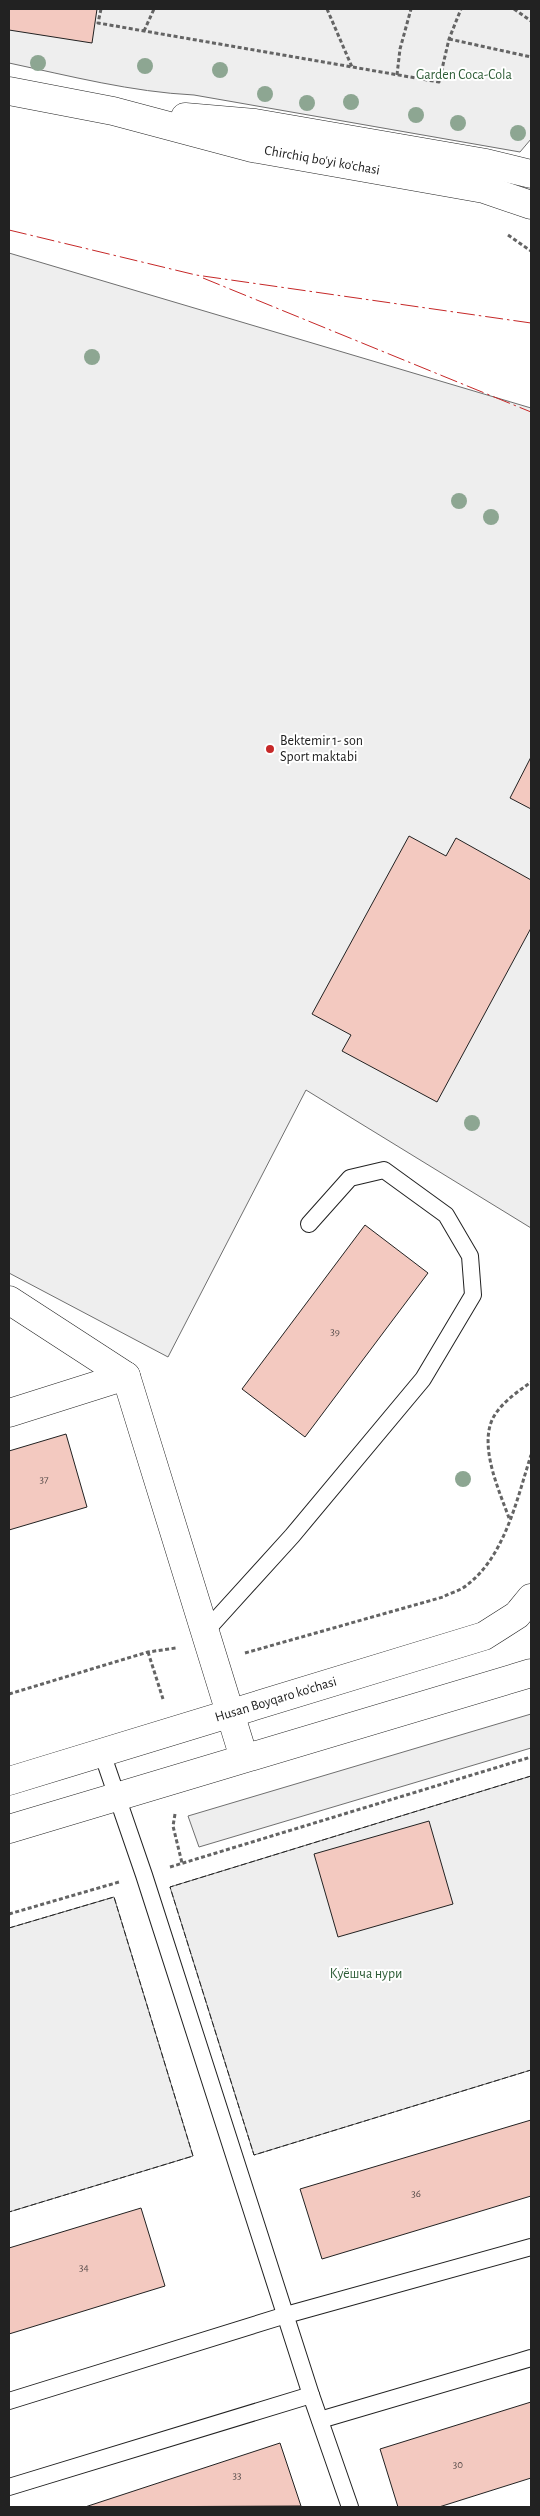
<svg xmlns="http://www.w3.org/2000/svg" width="540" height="2516" font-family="'Alegreya Sans',sans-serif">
	<rect width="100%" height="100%" fill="#fff"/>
	<g fill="#eee" stroke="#6f6f6f">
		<path d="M9 9H531V139L520 152 194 95C132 92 70 76 9 63Z"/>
		<path d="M9 253 531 408V1228L306 1090 168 1357 9 1273Z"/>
		<path d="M531 1714V1748L199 1847 188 1816Z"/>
		<path d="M531 1776V2070L254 2155 170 1887Z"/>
		<path d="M114 1897 193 2156 9 2212V1928Z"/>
	</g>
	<g fill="#f3c9c0" stroke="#222">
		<path d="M9 9H97L92 43 9 30Z"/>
		<path d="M531 757V809L510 798Z"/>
		<path d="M409 836 446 856 456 838 531 880V928L437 1102 342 1051 351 1035 312 1014Z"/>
		<path d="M365 1225 428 1273 305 1437 242 1389Z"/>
		<path d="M66 1434 87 1507 9 1530V1451Z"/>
		<path d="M429 1821 453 1904 338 1937 314 1854Z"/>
		<path d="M531 2120V2196L322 2259 300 2189Z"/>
		<path d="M141 2208 165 2286 9 2334V2248Z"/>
		<path d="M531 2402V2478L439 2507H398L380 2449Z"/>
		<path d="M280 2443 301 2506 85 2507Z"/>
	</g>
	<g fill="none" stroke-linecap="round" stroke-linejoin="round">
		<g stroke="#222" stroke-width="18">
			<g id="lane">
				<path d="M204 1633 292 1536 423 1379 473 1295 470 1256 446 1215 384 1170 350 1178 309 1224"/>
				<path d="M102 1753 144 1875 311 2395 350 2507"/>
				<path d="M9 2401 286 2315 531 2247"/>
				<path d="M320 2420 531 2358"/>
				<path d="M9 2487 311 2395"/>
			</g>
		</g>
		<g stroke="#222" stroke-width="29">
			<g id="street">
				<path id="s1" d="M9 91 113 111 252 148 484 189 531 205"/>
				<path d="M185 117 255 123 486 163 531 174"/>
				<path d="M9 1300 126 1376 244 1758"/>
				<path d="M9 1413 126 1376"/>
			</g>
		</g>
		<g stroke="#222" stroke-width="29">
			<g id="secondary">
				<path id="s2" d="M9 1781 484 1636 517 1615 531 1598"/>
				<path d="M9 1829 531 1673"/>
			</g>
		</g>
		<g stroke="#646464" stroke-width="3" stroke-dasharray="4 2.5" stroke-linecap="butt">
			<path d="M101 9 98 23 439 82 449 39 461 9"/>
			<path d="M327 9 352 67"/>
			<path d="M514 9 531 21"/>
			<path d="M144 31 154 9"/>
			<path d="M449 39 531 57"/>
			<path d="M397 75 400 49 411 9"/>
			<path d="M508 235 531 251"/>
			<path d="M509 1518C499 1490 476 1441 496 1413 505 1400 519 1391 531 1382"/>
			<path d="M148 1652 163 1699"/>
			<path d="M245 1653 443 1597C450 1593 460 1591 467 1585 505 1556 517 1499 531 1455"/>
			<path d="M9 1694 148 1652 176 1648"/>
			<path d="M175 1814 173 1826 182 1863"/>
			<path d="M170 1867 531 1757"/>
			<path d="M9 1914 119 1882"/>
		</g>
		<use href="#lane" stroke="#fff" stroke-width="16"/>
		<use href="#street" stroke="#fff" stroke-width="28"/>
		<use href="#secondary" stroke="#fff" stroke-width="28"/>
		<g stroke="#222" stroke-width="1" stroke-dasharray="6 2.5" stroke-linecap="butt">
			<path d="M531 1776 170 1887 254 2155 531 2070"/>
			<path d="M9 1928 114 1897 193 2156 9 2212"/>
		</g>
		<g stroke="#c62828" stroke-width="1" stroke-dasharray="18 4 2.5 4" stroke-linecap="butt">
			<path d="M9 230 196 275 531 323"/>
			<path d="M203 278 531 412"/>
		</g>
	</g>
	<g fill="#8da692">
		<circle cx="38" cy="63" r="8"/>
		<circle cx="145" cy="66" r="8"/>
		<circle cx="220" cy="70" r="8"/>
		<circle cx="265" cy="94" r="8"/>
		<circle cx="351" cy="102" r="8"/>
		<circle cx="307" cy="103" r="8"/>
		<circle cx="416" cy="115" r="8"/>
		<circle cx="458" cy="123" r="8"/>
		<circle cx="518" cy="133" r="8"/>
		<circle cx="92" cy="357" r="8"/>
		<circle cx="459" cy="501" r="8"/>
		<circle cx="491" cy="517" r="8"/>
		<circle cx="472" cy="1123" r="8"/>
		<circle cx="463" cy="1479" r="8"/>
	</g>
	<circle fill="#c62828" stroke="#fff" stroke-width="2" cx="270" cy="749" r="5"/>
	<g text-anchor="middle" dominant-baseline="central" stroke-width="4" stroke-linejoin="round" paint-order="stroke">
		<g font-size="11" fill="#564c4a">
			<text x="335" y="1331">39</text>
			<text x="44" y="1479">37</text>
			<text x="416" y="2193">36</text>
			<text x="84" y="2267">34</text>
			<text x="458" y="2464">30</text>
			<text x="237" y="2475">33</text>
		</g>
		<g font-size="14" fill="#2f5e38" stroke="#fff">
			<text x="464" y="75">Garden Coca-Cola</text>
			<text x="366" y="1974">Куёшча нури</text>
		</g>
		<g font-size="14" fill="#222" stroke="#fff">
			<text stroke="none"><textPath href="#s1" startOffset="321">Chirchiq bo'yi ko'chasi</textPath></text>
			<text stroke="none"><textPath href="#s2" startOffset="279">Husan Boyqaro ko'chasi</textPath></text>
		</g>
		<g font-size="14" fill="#222" stroke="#fff" text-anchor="start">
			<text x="280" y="741">Bektemir 1- son<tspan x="280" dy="16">Sport maktabi</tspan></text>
		</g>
	</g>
	<rect width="540" height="2516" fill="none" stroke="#222222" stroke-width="20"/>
</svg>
